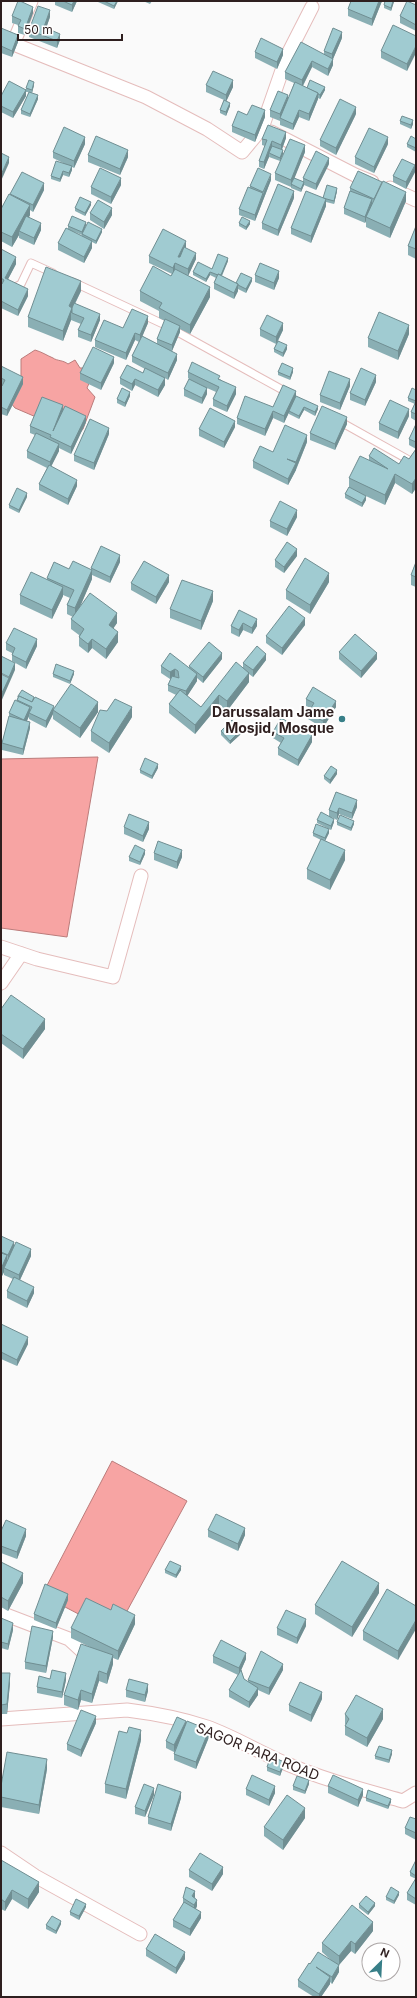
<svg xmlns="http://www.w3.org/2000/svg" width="417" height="1998" font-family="Inter,sans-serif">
	<rect width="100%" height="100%" fill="#fafafa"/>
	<g fill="#f7a4a3" stroke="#bb7c7b">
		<path d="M35 350C42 352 46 355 53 358 57 361 63 360 68 364L75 360 80 368H90V381L87 388 95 397 83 429 78 435 15 408 10 402 21 381V359Z"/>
		<path d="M98 757 67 937 1 928V759Z"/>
		<path d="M112 1461 187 1501 115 1633 42 1595Z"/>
	</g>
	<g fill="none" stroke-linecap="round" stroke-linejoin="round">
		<g stroke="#e5bdbc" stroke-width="9">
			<g id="lane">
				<path d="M73 282 163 324 290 394"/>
				<path d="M1 283 12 289 21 284 31 263 53 273"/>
				<path d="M339 421 416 464"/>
			</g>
		</g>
		<g stroke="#e5bdbc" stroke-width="15">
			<g id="street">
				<path d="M1 39 146 97 207 129 242 152 262 128 287 56 312 7"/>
				<path d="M13 44 31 1"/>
				<path d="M271 132 355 175 372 182"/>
				<path d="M390 188 416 200"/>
				<path d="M1 947 37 959 113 977 141 876"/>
				<path d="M1 983 21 954"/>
				<path d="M1 1613 69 1639 81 1650"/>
				<path d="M1 1719 127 1710C151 1713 183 1719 207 1727 235 1737 260 1753 287 1764 325 1780 364 1790 403 1801L416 1793"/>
				<path d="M1 1853 35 1876 140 1934"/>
			</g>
		</g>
		<use href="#lane" stroke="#fff" stroke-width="7"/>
		<use href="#street" stroke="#fff" stroke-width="13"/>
	</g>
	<g fill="#8aafb4" fill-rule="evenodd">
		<path d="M55 1H77L72 12 55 5Z"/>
		<path d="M98 1H118L114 9 98 2Z"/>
		<path d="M143 1H152L150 4Z"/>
		<path d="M351 1H382L372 26 348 16V9Z"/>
		<path d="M394 1 391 11 384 8V5Z"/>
		<path d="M416 5V31L400 23V16Z"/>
		<path d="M33 13 25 35 18 33V25L12 23V16Z"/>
		<path d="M50 17 46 28 60 40 57 48 29 37V30Z"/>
		<path d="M1 28 18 42 12 57 1 53Z"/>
		<path d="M416 36 407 71 381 58V51Z"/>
		<path d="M342 38 333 59V65L328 76 312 67 303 86 307 88 325 90 320 99 318 98V99L309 121 299 117 293 130 280 125V120V121L270 117V110L288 100 294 83 285 79V72L324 54V51Z"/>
		<path d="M255 52 283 55 277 69 255 58Z"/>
		<path d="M34 85 32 93 38 99 30 117 21 114V110L29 92H26V96L13 118 1 112V96L26 89V88Z"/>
		<path d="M206 85 233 87 226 101 230 106 226 116 220 113V110L224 100 206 92Z"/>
		<path d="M356 114 336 155 320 146V140Z"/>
		<path d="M247 115 265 117 255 142 232 132V126Z"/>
		<path d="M400 121 413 124 411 129 400 124Z"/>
		<path d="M286 138 282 150 283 154 280 161 269 157 264 169 259 167V161L265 146 262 145V139Z"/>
		<path d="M416 139V152L407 147V144Z"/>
		<path d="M85 144 74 168 72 167V170L69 177 63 175 60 182 51 179V176L63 163 53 158V152Z"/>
		<path d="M388 144 374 173 355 164V157Z"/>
		<path d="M305 152 294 178 303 182V178L329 164 316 190 304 185 301 192 291 188V185V187L275 180V173Z"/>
		<path d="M88 155 128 157 120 175 88 162Z"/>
		<path d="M415 172 406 189 393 182V176Z"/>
		<path d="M271 180 255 221 239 215V209L250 188V186Z"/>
		<path d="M121 185 111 204 91 194V187Z"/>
		<path d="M350 188 406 201 390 238 366 227V221L365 223 344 214V208L350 193Z"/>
		<path d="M44 190 33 212 30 210V215L29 217 41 230 34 245 19 238V235L12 247 1 241V209L10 194Z"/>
		<path d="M337 191 334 204 326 202V206L311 243 291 234V228L323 198Z"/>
		<path d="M294 198 278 236 262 229V223Z"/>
		<path d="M91 205 85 216 75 211V208Z"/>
		<path d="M90 213 112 215 104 229 90 220Z"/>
		<path d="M239 223 250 224 246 230 239 226Z"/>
		<path d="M86 225 84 230 102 232 96 244 92 242V248L84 263 58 250V243L68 229V226ZM72 231 82 235V236Z"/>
		<path d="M416 226V259L408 255V246Z"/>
		<path d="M186 247V248L196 259 188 276 210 297 190 334 180 329V332L172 351 177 360 168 380 165 378V385L158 397 135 385 132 391 120 384V378L143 373 145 369 132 362V356L139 342 135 340 126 360 95 347V340L123 328 148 323 142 336 157 344V339L165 321 159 318V311L140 301V291L171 276 172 274 149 263V256Z"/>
		<path d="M1 249 16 264 8 279 28 296 18 316 1 308Z"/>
		<path d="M228 261 222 276 236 283 252 281 246 293 238 289V291L234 299 214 289V283L216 278 210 275 206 282 193 275V272L212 269Z"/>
		<path d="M255 275 279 278 274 290 255 282Z"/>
		<path d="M81 291 75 304 100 320 91 342 78 337V330L81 324 71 320 63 341 28 327V317Z"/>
		<path d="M260 329 283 330 278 341 287 349 283 357 274 352V349L276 344 260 336Z"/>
		<path d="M409 334 398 360 368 347V338Z"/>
		<path d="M114 363 101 390 80 380V373Z"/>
		<path d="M1 366 23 384 7 416 1 414V386H2V385H1Z"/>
		<path d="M188 372 220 379 236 394 227 412 213 406V399L216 392 207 388V394L202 404 184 396V389L189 379 188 378Z"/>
		<path d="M278 372H293L290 380 278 375Z"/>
		<path d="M376 382 365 406 350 400V393Z"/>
		<path d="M350 386 340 410 320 402V395Z"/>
		<path d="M416 390V421L411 418V412L415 404 408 401V398Z"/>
		<path d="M130 396 125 407 117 403V399Z"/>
		<path d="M296 397 318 409 315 416 304 410 299 419 289 414V412L284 423 273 418 265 436 237 424V418L273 407Z"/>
		<path d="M63 410 86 422 71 454 59 448V451L51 466 77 486 68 505 39 490V484L47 468 27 458V451L35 435 30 433V426Z"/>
		<path d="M409 416 398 439 379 430V423Z"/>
		<path d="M347 424 335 450 310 440V433Z"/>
		<path d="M416 424V449L409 445V439Z"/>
		<path d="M235 427 224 448 199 436V429Z"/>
		<path d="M109 434 94 470 74 461V455Z"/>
		<path d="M307 442 296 470 288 485 253 468V461L273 452Z"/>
		<path d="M416 449V488L412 494 395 483 385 505 351 489 366 500 362 507 345 498V494L349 488V478L369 460V456L399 464 409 459Z"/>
		<path d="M27 497 19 513 9 508V505Z"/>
		<path d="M297 517 287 536 270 527V521Z"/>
		<path d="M297 556 284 573 275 567V560Z"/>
		<path d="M120 562 110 583 92 575V579L79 609 117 623 113 628 118 642 106 659 92 648 88 653 79 646V635L71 629V619L73 617 67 614V605L70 598 63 595V596L52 619 20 604V595L47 579V578L69 569 91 570V568Z"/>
		<path d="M416 562V587L411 585V575Z"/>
		<path d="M169 582 156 604 131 590V583Z"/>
		<path d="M329 582 310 614 286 599V590Z"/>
		<path d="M213 601 201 630 170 618V609Z"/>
		<path d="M239 610 257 626 252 634 243 630 239 637 231 633V626Z"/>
		<path d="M305 625 282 655 266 643V636Z"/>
		<path d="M6 643 37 646 26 669 12 661V653L6 650Z"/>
		<path d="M339 652 377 659 361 678 339 659Z"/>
		<path d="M222 659 203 683 197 678V681L187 696 201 707 243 668V663L266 660 253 677 249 674V682L227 711 219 705 195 734 169 713V704L176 695 168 691V685L171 678 170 679 161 673V666L189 668V666Z"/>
		<path d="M53 674H74L70 684 53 677Z"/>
		<path d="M18 696 54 709 98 712 80 738 53 719V714L46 728 29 719V716L27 721 30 728 23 755 2 750V743L9 717V713L17 701Z"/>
		<path d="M306 699 336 707 323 728 308 719V713L311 708 306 706Z"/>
		<path d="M132 717 109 753 91 741V731Z"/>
		<path d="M221 731 242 733 230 744 221 735Z"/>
		<path d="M273 732 312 742 298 766 278 755V748L281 743 273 738Z"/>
		<path d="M158 768 152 779 140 773V770Z"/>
		<path d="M337 774 330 784 324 779V776Z"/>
		<path d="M336 792 357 807 352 819 339 814 337 820 331 817 334 822 331 830 317 823V820L329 816V810Z"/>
		<path d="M337 822 354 824 351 831 337 825Z"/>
		<path d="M124 827 149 829 143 842 124 834Z"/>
		<path d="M313 833H329L325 841 345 860 330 890 307 879V869L321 840 313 836Z"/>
		<path d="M154 853 182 857 177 869 154 860Z"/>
		<path d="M145 854 140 865 129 861V857Z"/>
		<path d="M1 1009 45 1029 23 1059 1 1043Z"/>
		<path d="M1 1236 14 1246 31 1256 20 1280 34 1293 27 1308 7 1298V1291L13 1279 4 1275V1272L1 1278Z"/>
		<path d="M1 1324 28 1344 17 1366 1 1359Z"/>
		<path d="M208 1530 245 1535 238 1551 208 1537Z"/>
		<path d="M1 1531 26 1536 17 1559 1 1553Z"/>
		<path d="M1 1562 23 1583 8 1611 1 1607Z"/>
		<path d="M165 1570H181L176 1578 165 1573Z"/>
		<path d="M379 1593 352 1637 315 1614V1605Z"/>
		<path d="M68 1600 56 1629 34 1620V1614Z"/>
		<path d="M416 1606 398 1660 363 1640V1631Z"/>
		<path d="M1 1618 13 1630 8 1650 1 1648Z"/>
		<path d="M135 1624 118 1660 113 1658V1664L107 1684 99 1681 92 1703 81 1700 78 1710 64 1705V1695L90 1647 71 1638V1628Z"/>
		<path d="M306 1626 297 1644 277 1635V1628Z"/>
		<path d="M53 1637 46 1673 25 1669V1662Z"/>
		<path d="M213 1656 246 1659 241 1670 244 1679 248 1682V1680L283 1670 269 1695 258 1690V1695L249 1708 229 1697V1690L238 1675 213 1663Z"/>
		<path d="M1 1673 10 1683 7 1714H1Z"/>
		<path d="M50 1679 66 1680 62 1698 37 1693V1687Z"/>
		<path d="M126 1690 148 1691 145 1702 126 1697Z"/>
		<path d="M322 1699 311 1722 289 1711V1705Z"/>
		<path d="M345 1714 383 1719 367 1747 345 1735V1726L346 1725 345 1724Z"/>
		<path d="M96 1723 81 1757 67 1750V1744Z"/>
		<path d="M186 1724 209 1737 196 1769 174 1760V1752L166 1748V1741Z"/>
		<path d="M141 1740 126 1799 105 1793V1784Z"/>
		<path d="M392 1754 389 1763 375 1759V1756Z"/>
		<path d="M284 1765 280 1776 267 1771V1767Z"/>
		<path d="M47 1769 39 1814 1 1807V1786Z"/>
		<path d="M309 1784 305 1794 293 1790V1786Z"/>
		<path d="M328 1786 363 1795 358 1807 328 1793Z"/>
		<path d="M246 1789 275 1793 269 1806 246 1795Z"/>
		<path d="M154 1795 145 1817 135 1814V1807Z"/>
		<path d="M181 1798 171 1831 148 1824V1817Z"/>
		<path d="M366 1798 391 1802 388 1809 366 1801Z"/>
		<path d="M305 1818 283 1850 264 1836V1827Z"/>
		<path d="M416 1819V1840L405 1834V1828Z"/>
		<path d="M1 1860 39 1892 28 1909 12 1899 5 1911 1 1909Z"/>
		<path d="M416 1860V1905L407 1900V1893L416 1879 410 1876V1872Z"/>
		<path d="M189 1870 223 1874 212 1891 189 1877Z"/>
		<path d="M399 1895 394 1904 386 1900V1897Z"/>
		<path d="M195 1897 197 1906 196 1909 201 1918 190 1936 173 1927V1920L183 1905V1898Z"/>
		<path d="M359 1904 375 1906 368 1915 359 1908Z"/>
		<path d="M86 1907 79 1920 70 1915V1912Z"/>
		<path d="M61 1924 56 1934 46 1929V1925Z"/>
		<path d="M373 1931 355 1954 351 1951 339 1965V1972L332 1984 330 1982V1984L321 1997H314L298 1987V1980L310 1964 332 1961 322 1952V1943Z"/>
		<path d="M146 1949 185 1959 176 1974 146 1956Z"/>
	</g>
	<g fill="#708e92">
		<path d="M74 1H77L72 12V5Z"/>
		<path d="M117 1H118L114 9V6Z"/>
		<path d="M379 1H382L372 26V19Z"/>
		<path d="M393 1H394V2L391 11V8Z"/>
		<path d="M33 7V13L25 35V29Z"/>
		<path d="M50 10V17L44 34V27Z"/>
		<path d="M342 32V38L333 59V65L328 76V69L332 61V54Z"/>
		<path d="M60 34V40L57 48V41Z"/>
		<path d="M18 35V42L12 57V51Z"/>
		<path d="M416 46V53L407 71V64Z"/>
		<path d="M283 49V55L277 69V62Z"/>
		<path d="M312 61V67L302 87V80Z"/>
		<path d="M233 80V87L226 102V95Z"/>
		<path d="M34 82V85L32 93V90Z"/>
		<path d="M325 87V90L320 99V95Z"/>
		<path d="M26 90V96L13 118V112Z"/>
		<path d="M318 93V99L309 121V114Z"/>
		<path d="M38 95V99L30 117V114Z"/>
		<path d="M288 95V102L280 118V121V114Z"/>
		<path d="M230 103V106L226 116V112Z"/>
		<path d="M356 107V114L336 155V148Z"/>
		<path d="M265 110V117L255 142V135Z"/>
		<path d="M299 110V117L293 130V124Z"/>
		<path d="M413 120V124L411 129V125Z"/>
		<path d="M286 132V138L281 151V145Z"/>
		<path d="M85 137V144L74 168V161Z"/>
		<path d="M388 137V144L374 173V167Z"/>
		<path d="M272 141V148L269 153V157L264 169V162Z"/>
		<path d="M305 145V152L291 187V180Z"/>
		<path d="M128 150V157L120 175V169Z"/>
		<path d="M283 150V154L280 161V158Z"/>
		<path d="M9 157V163L1 181V175Z"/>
		<path d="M329 158V164L316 190V184Z"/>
		<path d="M415 165V172L406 189V182Z"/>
		<path d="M72 166V170L69 177V173Z"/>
		<path d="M63 171V175L60 182V179Z"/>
		<path d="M271 174V180L255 221V215Z"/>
		<path d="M121 178V185L111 204V197Z"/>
		<path d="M304 182V185L301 192V189Z"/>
		<path d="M44 183V190L33 212V205Z"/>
		<path d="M337 188V191L334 204V201Z"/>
		<path d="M294 191V198L278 236V230Z"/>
		<path d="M406 192V201L390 238V228Z"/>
		<path d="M326 199V206L311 243V236Z"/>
		<path d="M372 199V206L366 217V221L365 223V217Z"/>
		<path d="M91 202V205L85 216V213Z"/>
		<path d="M30 205V215L21 232 19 231V235L12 247V237Z"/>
		<path d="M112 208V215L104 229V222Z"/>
		<path d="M250 221V224L246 230V227Z"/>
		<path d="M86 222V225L82 235V232Z"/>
		<path d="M41 223V230L34 245V238Z"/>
		<path d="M102 229V232L96 244V241Z"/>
		<path d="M92 241V248L84 263V257Z"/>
		<path d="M186 241V247L178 263V257Z"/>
		<path d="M196 253V259L188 276V269Z"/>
		<path d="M16 257V264L5 285V278Z"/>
		<path d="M228 258V261L220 279V276Z"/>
		<path d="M175 263V270L173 274V268Z"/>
		<path d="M279 271V278L274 290V283Z"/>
		<path d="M210 272V275L206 282V279Z"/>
		<path d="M252 278V281L246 293V289Z"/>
		<path d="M81 281V291L72 309V313H71V320L63 341V331L69 306Z"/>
		<path d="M238 284V291L234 299V293Z"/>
		<path d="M210 287V297L190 334V325Z"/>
		<path d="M28 289V296L18 316V310Z"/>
		<path d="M100 314V320L91 342V335Z"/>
		<path d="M148 316V323L140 342V335Z"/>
		<path d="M283 323V330L276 344V337Z"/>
		<path d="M409 325V334L398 360V351Z"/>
		<path d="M180 326V332L172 351V345Z"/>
		<path d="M135 333V340L126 360V353Z"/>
		<path d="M287 345V349L283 357V353Z"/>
		<path d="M177 354V360L168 380V373Z"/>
		<path d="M114 357V363L101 390V383Z"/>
		<path d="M293 368V372L290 380V377Z"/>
		<path d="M376 375V382L365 406V400Z"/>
		<path d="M23 377V384L7 416V410Z"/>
		<path d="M165 378V385L158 397V390Z"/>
		<path d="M135 379V385L132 391V384Z"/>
		<path d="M350 379V386L340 410V403Z"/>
		<path d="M236 387V394L227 412V406Z"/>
		<path d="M207 388V394L202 404V398Z"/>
		<path d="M296 391V398L284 423V416Z"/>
		<path d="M130 392V396L125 407V403Z"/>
		<path d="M63 405V412L53 431Z"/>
		<path d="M318 406V409L315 416V412Z"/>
		<path d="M304 407V410L299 419V416Z"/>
		<path d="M409 409V416L398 439V432Z"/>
		<path d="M273 411V418L265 436V429Z"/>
		<path d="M86 416V422L71 454V447Z"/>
		<path d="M347 417V424L335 450V444Z"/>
		<path d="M235 421V427L224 448V442Z"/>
		<path d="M109 428V434L94 470V463Z"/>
		<path d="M307 435V442L296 469V462Z"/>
		<path d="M59 444V451L50 469V462Z"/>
		<path d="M296 463V470L288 485V479Z"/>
		<path d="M395 474V483L385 505V495Z"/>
		<path d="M416 478V488L412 494V484Z"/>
		<path d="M77 480V486L68 505V499Z"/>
		<path d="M27 493V497L19 513V510Z"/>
		<path d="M366 496V500L362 507V503Z"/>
		<path d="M297 510V517L287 536V529Z"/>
		<path d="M297 549V556L284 573V567Z"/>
		<path d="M120 555V562L110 583V577Z"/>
		<path d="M92 570V579L75 618V608Z"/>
		<path d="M329 573V582L310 614V605Z"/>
		<path d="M169 575V582L156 604V597Z"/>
		<path d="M63 587V596L52 619V610Z"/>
		<path d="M213 591V601L201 630V621Z"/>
		<path d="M117 613V623L109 635V625Z"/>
		<path d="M305 618V625L282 655V648Z"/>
		<path d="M257 619V626L252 634V628Z"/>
		<path d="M243 623V630L239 637V630Z"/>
		<path d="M118 632V642L106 659V649Z"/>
		<path d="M37 639V646L26 669V662Z"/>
		<path d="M92 639V648L88 653V644Z"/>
		<path d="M222 653V659L203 683V677Z"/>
		<path d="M377 653V659L361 678V671Z"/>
		<path d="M266 654V660L253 677V670Z"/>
		<path d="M15 663V670L1 702V695Z"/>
		<path d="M175 669V676L170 679V672Z"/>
		<path d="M74 671V674L70 684V681Z"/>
		<path d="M249 673V682L227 711V701Z"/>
		<path d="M197 674V681L186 698V691Z"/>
		<path d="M219 695V705L195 734V725Z"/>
		<path d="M336 701V707L323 728V721Z"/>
		<path d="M98 702V712L80 738V728Z"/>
		<path d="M54 706 53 714 46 728V721Z"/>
		<path d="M30 707V713H29V716L24 727V720Z"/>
		<path d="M132 707V717L109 753V743Z"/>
		<path d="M2 721V727L1 731V724Z"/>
		<path d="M30 722V728L23 755V749Z"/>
		<path d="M242 729V733L230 744V741Z"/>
		<path d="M312 735V742L298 766V760Z"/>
		<path d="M158 764V768L152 779V776Z"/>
		<path d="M337 770V774L330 784V780Z"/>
		<path d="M357 800V807L352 819V813Z"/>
		<path d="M339 808V814L337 820V813Z"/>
		<path d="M334 819V822L331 830V826Z"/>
		<path d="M354 821V824L351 831V828Z"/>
		<path d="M149 822V829L143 842V836Z"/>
		<path d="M329 829V833L325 841V838Z"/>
		<path d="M145 850V854L140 865V862Z"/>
		<path d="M182 850V857L177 869V862Z"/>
		<path d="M345 850V860L330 890V880Z"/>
		<path d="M45 1019V1029L23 1059V1049Z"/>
		<path d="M14 1242V1249L8 1262V1255Z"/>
		<path d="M31 1249V1256L19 1282V1275Z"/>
		<path d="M7 1255V1265L4 1268V1272L1 1278V1269Z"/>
		<path d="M34 1287V1293L27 1308V1301Z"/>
		<path d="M28 1337V1344L17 1366V1360Z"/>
		<path d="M245 1528V1535L238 1551V1544Z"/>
		<path d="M26 1529V1536L17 1559V1552Z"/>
		<path d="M181 1566V1570L176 1578V1575Z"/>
		<path d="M23 1573V1583L8 1611V1601Z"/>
		<path d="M379 1583V1593L352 1637V1627Z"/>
		<path d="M68 1594V1600L56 1629V1623Z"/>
		<path d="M135 1615V1624L118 1660V1651Z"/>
		<path d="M306 1619V1626L297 1644V1638Z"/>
		<path d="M416 1620V1629L398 1660V1651Z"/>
		<path d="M13 1623V1630L8 1650V1644Z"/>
		<path d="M53 1631V1637L46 1673V1666Z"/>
		<path d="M246 1653V1659L239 1675V1668Z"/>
		<path d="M113 1655V1664L107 1684V1674Z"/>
		<path d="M283 1664V1670L269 1695V1688Z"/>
		<path d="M99 1671V1681L92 1703V1694Z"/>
		<path d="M10 1673V1683L7 1714V1704Z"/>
		<path d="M66 1673V1680L62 1698V1692Z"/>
		<path d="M148 1684V1691L145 1702V1695Z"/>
		<path d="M258 1688V1695L249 1708V1702Z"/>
		<path d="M81 1690V1700L78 1710V1700Z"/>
		<path d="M322 1692V1699L311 1722V1715Z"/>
		<path d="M383 1709V1719L367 1747V1738Z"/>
		<path d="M96 1716V1723L81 1757V1750Z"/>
		<path d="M186 1721V1728L174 1752V1745Z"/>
		<path d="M141 1730V1740L126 1799V1789Z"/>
		<path d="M209 1730V1737L196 1769V1762Z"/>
		<path d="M392 1750V1754L389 1763V1760Z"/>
		<path d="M47 1759V1769L39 1814V1805Z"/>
		<path d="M284 1762V1765L280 1776V1772Z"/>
		<path d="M309 1780V1784L305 1794V1791Z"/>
		<path d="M275 1786V1793L269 1806V1800Z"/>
		<path d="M154 1788V1795L145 1817V1811Z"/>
		<path d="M363 1789V1795L358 1807V1800Z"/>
		<path d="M181 1792V1798L171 1831V1824Z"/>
		<path d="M391 1799V1802L388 1809V1806Z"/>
		<path d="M305 1808V1818L283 1850V1840Z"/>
		<path d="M223 1867V1874L212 1891V1884Z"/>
		<path d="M39 1882V1892L28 1909V1899Z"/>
		<path d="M12 1890V1899L5 1911V1902Z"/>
		<path d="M195 1891V1897L192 1903V1896Z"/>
		<path d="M399 1892V1895L394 1904V1901Z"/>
		<path d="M197 1900V1906L194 1912V1905Z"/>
		<path d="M375 1903V1906L368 1915V1912Z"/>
		<path d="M86 1904V1907L79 1920V1916Z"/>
		<path d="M201 1912V1918L190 1936V1929Z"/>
		<path d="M61 1921V1924L56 1934V1931Z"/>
		<path d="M373 1922V1931L355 1954V1944Z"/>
		<path d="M351 1941V1951L339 1965V1972L332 1984V1977L339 1966V1956Z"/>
		<path d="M185 1952V1959L176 1974V1968Z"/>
		<path d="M330 1977V1984L321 1997H319V1994Z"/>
	</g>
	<g fill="#a0cbd1" stroke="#708e92">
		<path d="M18 1H20L33 7 25 29 18 26 21 20 12 16Z"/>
		<path d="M63 1H74L72 5Z"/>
		<path d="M104 1H117L114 6Z"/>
		<path d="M351 1H379L372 19 348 9Z"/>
		<path d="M385 1H393L391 8 384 5Z"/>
		<path d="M407 1 416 5V25L400 16Z"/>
		<path d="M38 6 50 10 44 27 60 34 57 41 29 30Z"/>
		<path d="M393 25 416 36V46L407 64 381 51Z"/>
		<path d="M1 28 18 35 12 51 1 46Z"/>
		<path d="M333 28 342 32 332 54 324 51Z"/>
		<path d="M261 38 283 49 277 62 255 52Z"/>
		<path d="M301 42 333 59 328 69 312 61 302 80 285 72Z"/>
		<path d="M213 71 233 80 226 95 206 85Z"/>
		<path d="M29 80 34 82 32 90 26 88Z"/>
		<path d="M310 80 325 87 320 95 318 94V93L307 88Z"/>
		<path d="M9 81 26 90 13 112 1 106V96Z"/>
		<path d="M295 82 318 93 309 114 299 110 293 124 280 118Z"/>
		<path d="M278 91 288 95 280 114 270 110Z"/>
		<path d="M29 92 38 95 30 114 21 110Z"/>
		<path d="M340 99 356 107 336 148 320 140Z"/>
		<path d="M224 100 230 103 226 112 220 110Z"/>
		<path d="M252 105 265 110 255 135 232 126 238 111 247 115Z"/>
		<path d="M402 116 413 120 411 125 400 121Z"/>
		<path d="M268 125 286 132 281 145 272 141 264 162 259 161 267 140 262 139Z"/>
		<path d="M64 127 85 137 74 161 53 152Z"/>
		<path d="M369 128 388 137 374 167 355 157Z"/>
		<path d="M96 136 128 150 120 169 88 155Z"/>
		<path d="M411 136 416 139V148L407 144Z"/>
		<path d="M290 139 305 145 291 180 275 173Z"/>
		<path d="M272 146 283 150 280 158 269 153Z"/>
		<path d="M316 151 329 158 316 184 303 178Z"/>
		<path d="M1 153 9 157 1 175Z"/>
		<path d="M402 159 415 165 406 182 393 176Z"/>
		<path d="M56 161 72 166 69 173 63 171 60 179 51 176Z"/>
		<path d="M100 168 121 178 111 197 91 187Z"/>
		<path d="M258 168 271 174 263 192 250 186Z"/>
		<path d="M358 171 382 182 374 199 350 188Z"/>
		<path d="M22 172 44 183 33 205 10 194Z"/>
		<path d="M294 178 304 182 301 189 291 184Z"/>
		<path d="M383 181 406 192 390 228 366 217Z"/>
		<path d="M278 184 294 191 278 230 262 223Z"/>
		<path d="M327 185 337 188 334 201 323 198Z"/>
		<path d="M248 187 263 193 255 215 239 209Z"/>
		<path d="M306 191 326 199 311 236 291 228Z"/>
		<path d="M350 191 372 199 365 217 344 208Z"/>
		<path d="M9 194 30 205 12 237 1 232V209Z"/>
		<path d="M80 197 91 202 85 213 75 208Z"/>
		<path d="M98 200 112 208 104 222 90 213Z"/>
		<path d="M26 216 41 223 34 238 19 231Z"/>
		<path d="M72 216 86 222 82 232 68 226Z"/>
		<path d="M242 217 250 221 246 227 239 223Z"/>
		<path d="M88 222 102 229 96 241 82 234Z"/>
		<path d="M416 226V249L408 246Z"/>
		<path d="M66 228 92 241 84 257 58 243Z"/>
		<path d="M163 229 186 241 178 257H180L184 247 196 253 188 269 175 263 173 268 149 256Z"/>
		<path d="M1 249 16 257 5 278 28 289 18 310 1 301V283L2 284 4 280 1 278Z"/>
		<path d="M218 254 228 258 221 275 218 274V275L210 272 206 279 193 272 198 262 212 269Z"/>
		<path d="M260 263 279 271 274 283 255 275Z"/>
		<path d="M153 266 171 276 175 269 210 287 190 325 159 308 162 303 140 291Z"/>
		<path d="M46 267 81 281 69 306 72 308 63 331 28 317Z"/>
		<path d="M241 273 252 278 246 289 238 285V284L236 283Z"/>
		<path d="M218 274 238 284 234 293 214 283Z"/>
		<path d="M74 303 100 314 91 335 78 330 84 318 72 313V308Z"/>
		<path d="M132 309 148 316 140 335 135 333 126 353 95 340 104 320 123 328Z"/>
		<path d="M379 312 409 325 398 351 368 338Z"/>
		<path d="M267 315 283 323 276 337 260 329Z"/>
		<path d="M165 319 180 326 172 345 157 339Z"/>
		<path d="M142 336 177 354 168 373 132 356Z"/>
		<path d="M278 341 287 345 283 353 274 349Z"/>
		<path d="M93 347 114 357 101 383 80 373Z"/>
		<path d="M192 362 220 376 218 379 236 387 227 406 213 399 219 387 188 372Z"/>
		<path d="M282 363 293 368 290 377 278 372Z"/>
		<path d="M127 365 143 373 145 368 165 378 158 390 135 379 132 384 120 378Z"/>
		<path d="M1 366 23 377 7 410 1 407V386H2L5 380 1 378Z"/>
		<path d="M361 368 376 375 365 400 350 393Z"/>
		<path d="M329 371 350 379 340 403 320 395Z"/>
		<path d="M189 379 207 388 202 398 184 389Z"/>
		<path d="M283 385 296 391 284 416 273 411 265 429 237 418 245 396 273 407Z"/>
		<path d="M122 388 130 392 125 403 117 399Z"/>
		<path d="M412 388 416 390V401L408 398Z"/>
		<path d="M296 396 318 406 315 412 304 407 299 416 289 411Z"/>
		<path d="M42 397 63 405 53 431 65 406 86 416 71 447 50 437 51 435 30 426Z"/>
		<path d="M390 400 409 409 398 432 379 423Z"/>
		<path d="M416 401V414L411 412Z"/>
		<path d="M322 406 347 417 335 444 310 433Z"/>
		<path d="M210 408 235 421 224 442 199 429Z"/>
		<path d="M90 419 109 428 94 463 74 455Z"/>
		<path d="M416 424V442L409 439Z"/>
		<path d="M285 425 307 435 296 462 287 459 296 463 288 479 253 461 260 446 273 452Z"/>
		<path d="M36 433 59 444 50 462 27 451Z"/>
		<path d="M374 448 399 464 404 456 409 459 416 449V478L412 484 395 474 385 495 349 478 360 456 388 469 369 456Z"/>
		<path d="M49 465 77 480 68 499 39 484Z"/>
		<path d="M349 487 366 496 362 503 345 494Z"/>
		<path d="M17 488 27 493 19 510 9 505Z"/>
		<path d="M280 501 297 510 287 529 270 521Z"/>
		<path d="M287 542 297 549 284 567 275 560Z"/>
		<path d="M101 546 120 555 110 577 91 568Z"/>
		<path d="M305 558 329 573 310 605 286 590Z"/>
		<path d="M73 561 92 570 75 608 67 605 74 590 47 578 54 562 69 569Z"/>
		<path d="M144 561 169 575 156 597 131 583Z"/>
		<path d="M416 562V577L411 575Z"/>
		<path d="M31 572 63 587 52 610 20 595Z"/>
		<path d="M182 580 213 591 201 621 170 609Z"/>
		<path d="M90 593 117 613 109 625 118 632 106 649 92 639 88 644 79 637 84 629 71 619Z"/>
		<path d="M289 606 305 618 282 648 266 636Z"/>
		<path d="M239 610 257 619 252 628 243 623 239 630 231 626Z"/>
		<path d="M14 628 37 639 26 662 12 655 15 648 6 643Z"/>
		<path d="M355 634 377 653 361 671 339 652Z"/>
		<path d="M209 642 222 653 203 677 189 666Z"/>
		<path d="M257 646 266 654 253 670 243 663Z"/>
		<path d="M170 653 197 674 186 691 168 685 172 676 179 678 178 671 175 669 170 672 161 666Z"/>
		<path d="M1 656 15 663 9 677 1 673Z"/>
		<path d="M236 662 249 673 227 701 219 695 195 725 169 704 180 690 201 707Z"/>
		<path d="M56 664 74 671 70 681 53 674Z"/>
		<path d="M1 674 9 678 1 695Z"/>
		<path d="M71 684 98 702 80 728 53 710Z"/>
		<path d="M313 687 336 701 323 721 308 713 314 703 306 699Z"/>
		<path d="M22 690 34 697 32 702 19 696 18 697V696Z"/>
		<path d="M19 696 32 702 35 697 54 706 46 721 29 713 32 707 17 700Z"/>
		<path d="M115 699 132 707 109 743 91 731 100 710 107 711Z"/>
		<path d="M15 700 30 707 24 720 9 713Z"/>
		<path d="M9 716 30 722 23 749 2 743Z"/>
		<path d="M281 718 312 735 298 760 278 748 284 738 273 732Z"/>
		<path d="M232 720 242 729 230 741 221 731Z"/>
		<path d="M145 758 158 764 152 776 140 770Z"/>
		<path d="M331 766 337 770 330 780 324 776Z"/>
		<path d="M336 792 357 800 352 813 339 808 337 813 329 810Z"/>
		<path d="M321 812 334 819 331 826 317 820Z"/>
		<path d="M129 814 149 822 143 836 124 827Z"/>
		<path d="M340 815 354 821 351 828 337 822Z"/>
		<path d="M316 824 329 829 325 838 313 833Z"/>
		<path d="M321 839 345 850 330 880 307 869Z"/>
		<path d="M158 841 182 850 177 862 154 853Z"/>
		<path d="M135 845 145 850 140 862 129 857Z"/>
		<path d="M11 995 45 1019 23 1049 1 1034V1009Z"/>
		<path d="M1 1236 14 1242 8 1255 1 1252Z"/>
		<path d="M16 1242 31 1249 19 1275 4 1268Z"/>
		<path d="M1 1253 7 1255 1 1269Z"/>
		<path d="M14 1277 34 1287 27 1301 7 1291Z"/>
		<path d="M1 1324 28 1337 17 1360 1 1352Z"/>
		<path d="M216 1514 245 1528 238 1544 208 1530Z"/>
		<path d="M6 1520 26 1529 17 1552 1 1546V1531Z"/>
		<path d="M170 1561 181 1566 176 1575 165 1570Z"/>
		<path d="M342 1561 379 1583 352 1627 315 1605Z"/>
		<path d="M1 1562 23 1573 8 1601 1 1597Z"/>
		<path d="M45 1584 68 1594 56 1623 34 1614Z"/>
		<path d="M387 1589 416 1606V1620L398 1651 363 1631Z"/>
		<path d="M86 1598 111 1610 113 1604 135 1615 118 1651 71 1628Z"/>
		<path d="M286 1610 306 1619 297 1638 277 1628Z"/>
		<path d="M1 1618 13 1623 8 1644 1 1642Z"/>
		<path d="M32 1626 53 1631 46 1666 25 1662Z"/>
		<path d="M221 1640 246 1653 239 1668 213 1656Z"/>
		<path d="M81 1644 113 1655 107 1674 99 1671 92 1694 81 1690 78 1700 64 1695Z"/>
		<path d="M261 1651 283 1664 269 1688 248 1680Z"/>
		<path d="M52 1670 66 1673 62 1692 37 1687 39 1676 50 1679Z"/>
		<path d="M241 1670 244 1679 258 1688 249 1702 229 1690Z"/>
		<path d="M1 1673H10L7 1704 1 1705Z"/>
		<path d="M129 1679 148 1684 145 1695 126 1690Z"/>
		<path d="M300 1682 322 1692 311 1715 289 1705Z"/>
		<path d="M356 1695 383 1709 367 1738 345 1726 349 1719 345 1714Z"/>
		<path d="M81 1710 96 1716 81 1750 67 1744Z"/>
		<path d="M177 1717 186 1721 174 1745 166 1741Z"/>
		<path d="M187 1721 209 1730 196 1762 174 1754Z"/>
		<path d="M129 1727 141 1730 126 1789 105 1784 119 1731 127 1733Z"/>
		<path d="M379 1746 392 1750 389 1760 375 1756Z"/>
		<path d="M7 1752 47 1759 39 1805 1 1797V1786Z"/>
		<path d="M271 1756 284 1762 280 1772 267 1767Z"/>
		<path d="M252 1775 275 1786 269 1800 246 1789Z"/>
		<path d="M333 1775 363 1789 358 1800 328 1786Z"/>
		<path d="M297 1776 309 1780 305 1791 293 1786Z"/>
		<path d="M144 1784 154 1788 145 1811 135 1807Z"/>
		<path d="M158 1784 181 1792 171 1824 148 1817Z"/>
		<path d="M368 1790 391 1799 388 1806 366 1798Z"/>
		<path d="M287 1795 305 1808 283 1840 264 1827Z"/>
		<path d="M410 1817 416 1819V1833L405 1828Z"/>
		<path d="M200 1853 223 1867 212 1884 189 1870Z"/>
		<path d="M1 1860 39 1882 28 1899 12 1890 5 1902 1 1899Z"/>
		<path d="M416 1860V1876L410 1872Z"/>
		<path d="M416 1878V1899L407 1893Z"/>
		<path d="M186 1887 195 1891 192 1896 197 1900 194 1905 183 1898Z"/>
		<path d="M391 1887 399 1892 394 1901 386 1897Z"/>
		<path d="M366 1896 375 1903 368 1912 359 1904Z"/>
		<path d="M76 1899 86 1904 79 1916 70 1912Z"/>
		<path d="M184 1902 201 1912 190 1929 173 1920Z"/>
		<path d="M352 1905 373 1922 355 1944 351 1941 339 1956 322 1943Z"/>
		<path d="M52 1916 61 1921 56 1931 46 1925Z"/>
		<path d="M155 1934 185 1952 176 1968 146 1949Z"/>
		<path d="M318 1952 339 1965 332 1977 316 1967 330 1977 319 1994 298 1980 309 1963 310 1964Z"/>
	</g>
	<circle fill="#387f88" stroke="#fff" stroke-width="1.5" cx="342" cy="719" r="4"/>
	<g text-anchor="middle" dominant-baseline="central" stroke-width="4" stroke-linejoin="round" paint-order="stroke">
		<g font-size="14" font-weight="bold" fill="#2e1f1f" stroke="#fff" text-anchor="end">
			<text x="334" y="711">Darussalam Jame<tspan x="334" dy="16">Mosjid, Mosque</tspan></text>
		</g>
		<g font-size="14" fill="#2e1f1f" stroke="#fff">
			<text transform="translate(258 1751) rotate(22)">SAGOR PARA ROAD</text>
		</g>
	</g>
	<rect width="417" height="1998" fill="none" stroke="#2e1f1f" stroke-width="4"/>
	<g transform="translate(381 1962) rotate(24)"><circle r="19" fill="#ffffff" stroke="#aba5a5"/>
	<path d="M0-3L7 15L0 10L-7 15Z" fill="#387f88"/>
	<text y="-6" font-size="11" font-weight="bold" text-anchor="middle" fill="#2e1f1f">N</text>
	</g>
	<path d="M18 34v6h104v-6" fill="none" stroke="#2e1f1f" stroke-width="2"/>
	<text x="24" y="34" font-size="12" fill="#2e1f1f" stroke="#ffffff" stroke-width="3" paint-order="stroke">50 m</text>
</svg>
